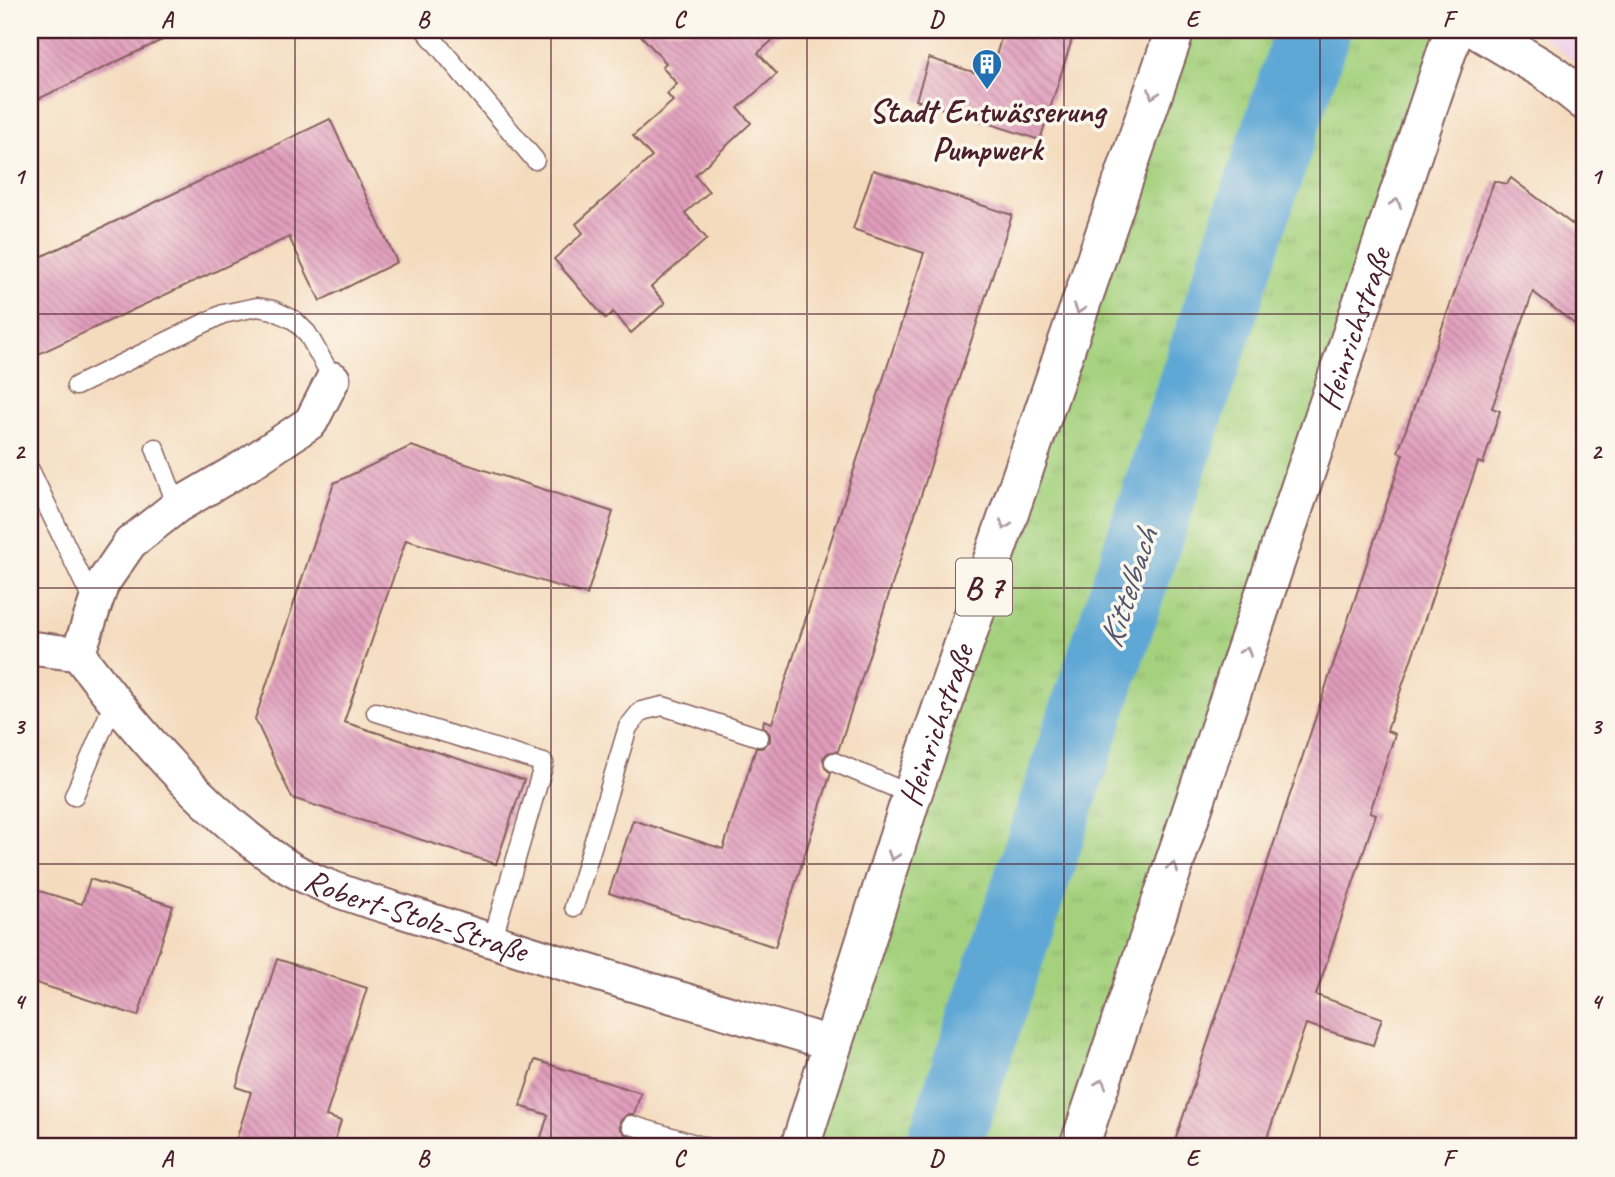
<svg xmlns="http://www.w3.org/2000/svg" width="1615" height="1177" font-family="Caveat,sans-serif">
	<defs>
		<pattern id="grass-tufts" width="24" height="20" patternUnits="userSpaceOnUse" patternTransform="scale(1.75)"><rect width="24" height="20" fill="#a5d17e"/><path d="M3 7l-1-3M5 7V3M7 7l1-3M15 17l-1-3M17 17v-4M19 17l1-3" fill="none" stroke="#90b36d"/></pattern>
		<pattern id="building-back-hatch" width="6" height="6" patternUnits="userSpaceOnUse" patternTransform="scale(1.75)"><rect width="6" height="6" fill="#e09cbb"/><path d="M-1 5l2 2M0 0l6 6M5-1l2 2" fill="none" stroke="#b87f98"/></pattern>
	</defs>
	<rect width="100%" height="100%" fill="#fbf7ec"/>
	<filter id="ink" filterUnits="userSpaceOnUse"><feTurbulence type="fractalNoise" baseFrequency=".0143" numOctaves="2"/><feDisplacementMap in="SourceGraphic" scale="14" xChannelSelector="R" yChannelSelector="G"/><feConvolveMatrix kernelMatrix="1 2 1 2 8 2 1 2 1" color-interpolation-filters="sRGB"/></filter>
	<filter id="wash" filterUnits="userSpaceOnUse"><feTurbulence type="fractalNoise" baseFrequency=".00686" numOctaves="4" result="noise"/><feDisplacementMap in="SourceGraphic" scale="28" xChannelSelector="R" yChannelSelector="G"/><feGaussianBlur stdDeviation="1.57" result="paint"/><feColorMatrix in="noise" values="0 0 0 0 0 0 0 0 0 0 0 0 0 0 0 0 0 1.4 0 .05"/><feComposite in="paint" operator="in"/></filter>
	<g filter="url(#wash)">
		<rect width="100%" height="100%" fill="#f4dbbe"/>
		<path fill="#eed0e7" d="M1536 30H1585V69L1543 37Z"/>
		<path fill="url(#grass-tufts)" stroke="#787854" stroke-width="2" d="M1182 30H1443L1072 1147H807Z"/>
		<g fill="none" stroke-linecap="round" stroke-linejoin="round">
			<path stroke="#5ea7d5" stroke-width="75" d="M943 1147 1313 30"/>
		</g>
		<g id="blocks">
			<g fill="url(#building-back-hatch)">
				<path d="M30 30H183L30 103Z"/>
				<path d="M636 30H784L758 53 777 74 738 108 751 123 695 175 709 192 685 213 707 239 651 287 665 303 631 333 613 312 606 319 554 259 583 233 576 224 652 157 633 136 673 101 667 94 677 84 662 67 666 63Z"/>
				<path d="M1004 30H1075L1040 140 916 100 929 58 989 77Z"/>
				<path d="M330 119 397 262 320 301 289 237 30 358V262Z"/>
				<path d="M873 170 1012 215 840 745 838 751 828 753 823 758 825 768 831 773 775 947 609 893 633 820 723 849 756 748H762L770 741V734L763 726 764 720 772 723 924 253 853 229Z"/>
				<path d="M1511 178 1585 234V332L1533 292 1492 408 1500 411 1491 439 1483 464 1478 462 1387 731 1395 734 1370 812 1376 814 1316 995 1382 1018 1373 1045 1306 1024 1264 1147H1173L1403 454 1398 452 1494 181 1507 184Z"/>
				<path d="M411 446 613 512 587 595 406 540 344 722 524 780 496 864 292 798 255 719 334 483Z"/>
				<path d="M90 879 173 906 138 1016 30 981V888L82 904Z"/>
				<path d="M277 959 367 988 326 1116 341 1121 333 1147H234L251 1092 236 1087Z"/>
				<path d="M535 1060 641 1093 634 1114H628L620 1121V1128L627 1136 624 1147H538L548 1115 520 1106Z"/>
			</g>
		</g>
	</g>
	<g filter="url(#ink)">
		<use href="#blocks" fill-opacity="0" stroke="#86615e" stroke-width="2"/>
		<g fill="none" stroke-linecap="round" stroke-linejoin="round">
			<g stroke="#86615e" stroke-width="21">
				<g id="service">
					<path d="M425 30 535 160"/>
					<path d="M76 386 223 314 257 307 273 310 294 320 307 333 333 379"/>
					<path d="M155 448 177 506"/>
					<path d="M30 470 94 604"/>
					<path d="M376 712 544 763 492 941"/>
					<path d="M834 762 912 795"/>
					<path d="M74 796 114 702"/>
					<path d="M574 907 628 727 641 711 663 706 759 737"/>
					<path d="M631 1125 705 1147"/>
				</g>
			</g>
			<g stroke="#86615e" stroke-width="37">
				<g id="minor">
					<path id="s1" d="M333 379 311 422 247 465 177 506 130 543 102 584 78 654C135 729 201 808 280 862 325 892 383 904 433 921 565 966 699 1004 833 1044"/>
					<path d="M30 648 78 654"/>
				</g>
			</g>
			<g stroke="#86615e" stroke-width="42">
				<path id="tertiary" d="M1478 30 1547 71 1585 101"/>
			</g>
			<g stroke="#86615e" stroke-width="42">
				<g id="primary">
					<path id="s2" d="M800 1147 912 795 1175 30"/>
					<path id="s3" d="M1079 1147 1454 30"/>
				</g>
			</g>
			<use href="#service" stroke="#fff" stroke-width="18"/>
			<use href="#minor" stroke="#fff" stroke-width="33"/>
			<use href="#tertiary" stroke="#fff" stroke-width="38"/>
			<use href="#primary" stroke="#fff" stroke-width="38"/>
		</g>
		<defs><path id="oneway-chevron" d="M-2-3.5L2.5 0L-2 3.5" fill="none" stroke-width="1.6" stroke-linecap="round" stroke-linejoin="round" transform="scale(1.75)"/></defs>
		<g stroke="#ae9aa0">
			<use href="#oneway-chevron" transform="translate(1153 94) rotate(109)"/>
			<use href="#oneway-chevron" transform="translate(1396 203) rotate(-71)"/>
			<use href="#oneway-chevron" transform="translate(1079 309) rotate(109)"/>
			<use href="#oneway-chevron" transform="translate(1005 525) rotate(109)"/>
			<use href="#oneway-chevron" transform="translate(1246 651) rotate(-71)"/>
			<use href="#oneway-chevron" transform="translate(893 856) rotate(108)"/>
			<use href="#oneway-chevron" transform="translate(1173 867) rotate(-71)"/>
			<use href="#oneway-chevron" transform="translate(1101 1083) rotate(-71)"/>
		</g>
	</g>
	<path fill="none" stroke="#4a1f2b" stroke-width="2" stroke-opacity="0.55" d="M295 30V1147M551 30V1147M807 30V1147M1064 30V1147M1320 30V1147M30 314H1585M30 588H1585M30 864H1585"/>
	<defs>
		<g id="building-pin" transform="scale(1.575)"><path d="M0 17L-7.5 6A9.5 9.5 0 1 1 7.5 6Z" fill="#1f6fb2" stroke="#fbf7ec"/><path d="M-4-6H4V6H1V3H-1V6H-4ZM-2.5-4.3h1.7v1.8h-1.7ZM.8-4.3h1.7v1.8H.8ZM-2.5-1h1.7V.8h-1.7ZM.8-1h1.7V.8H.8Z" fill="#fff"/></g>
	</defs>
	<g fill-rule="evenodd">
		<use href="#building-pin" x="987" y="64"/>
	</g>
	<g text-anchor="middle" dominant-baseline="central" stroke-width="7" stroke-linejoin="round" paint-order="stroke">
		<rect fill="#fbf7ec" stroke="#7f6065" stroke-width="2" x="956" y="558.5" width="56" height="57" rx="5"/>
		<g font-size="32" font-weight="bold" fill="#4a1f2b">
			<text x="984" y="587">B 7</text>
		</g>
		<g font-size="33" font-weight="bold" fill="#4a1f2b" stroke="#fbf7ec">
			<text x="987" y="111">Stadt Entwässerung<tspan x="987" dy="38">Pumpwerk</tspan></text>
		</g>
		<g font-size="33" fill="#4a1f2b" stroke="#fbf7ec">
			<text stroke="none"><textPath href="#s3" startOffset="863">Heinrichstraße</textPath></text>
			<text stroke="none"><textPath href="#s2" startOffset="443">Heinrichstraße</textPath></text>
			<text stroke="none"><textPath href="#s1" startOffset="828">Robert-Stolz-Straße</textPath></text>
		</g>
		<g font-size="35" font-style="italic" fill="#52556f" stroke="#fbf7ec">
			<text transform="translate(1128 588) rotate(-72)">Kittelbach</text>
		</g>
	</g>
	<rect width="1615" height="1177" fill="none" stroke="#fbf7ec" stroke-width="77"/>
	<rect x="38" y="38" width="1538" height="1100" fill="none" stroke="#4a1f2b" stroke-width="2.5"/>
	<g font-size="23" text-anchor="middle" font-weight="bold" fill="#4a1f2b">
		<text x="167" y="27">A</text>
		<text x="423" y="27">B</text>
		<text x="679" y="27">C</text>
		<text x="936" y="27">D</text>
		<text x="1192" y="27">E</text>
		<text x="1448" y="27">F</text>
		<text x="19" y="184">1</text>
		<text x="1596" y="184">1</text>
		<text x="19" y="459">2</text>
		<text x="1596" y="459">2</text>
		<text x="19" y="734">3</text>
		<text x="1596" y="734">3</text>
		<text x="19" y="1009">4</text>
		<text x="1596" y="1009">4</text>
		<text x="167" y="1166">A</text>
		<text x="423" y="1166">B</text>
		<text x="679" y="1166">C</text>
		<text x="936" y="1166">D</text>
		<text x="1192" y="1166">E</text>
		<text x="1448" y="1166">F</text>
	</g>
</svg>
